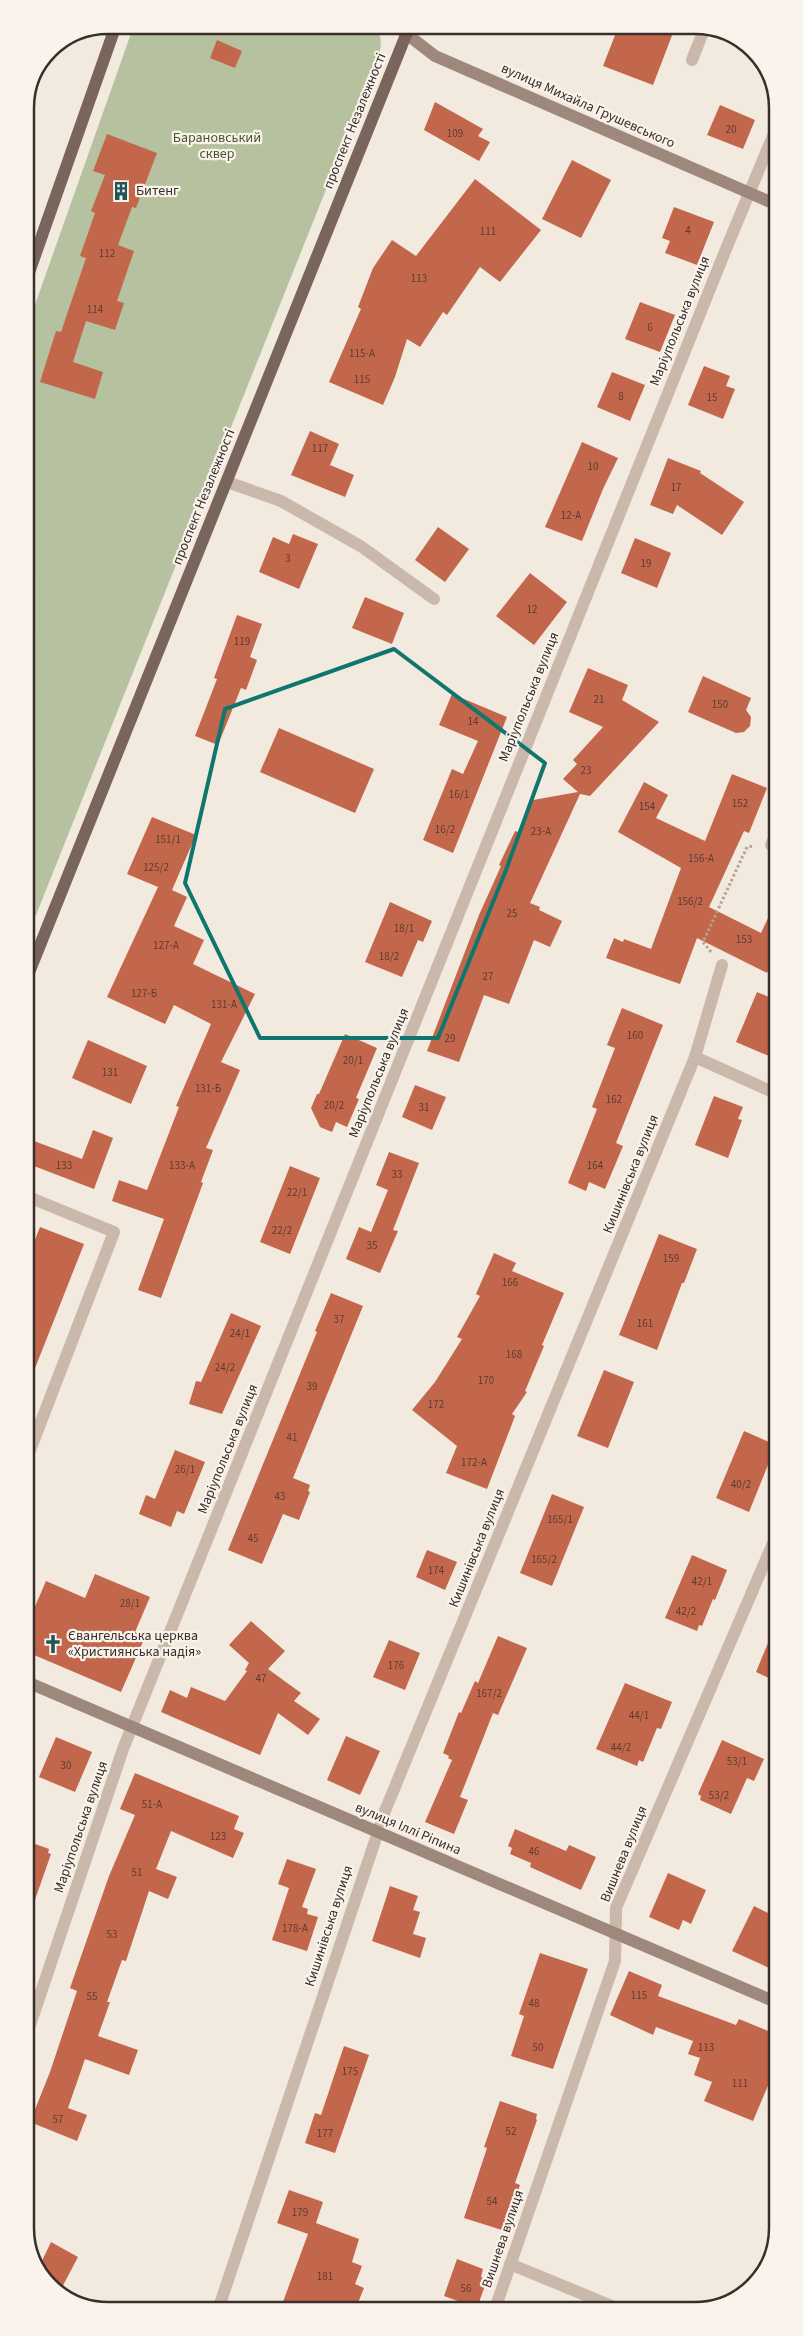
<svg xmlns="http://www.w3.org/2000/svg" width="803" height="2336" font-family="'Source Sans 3',sans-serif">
	<rect width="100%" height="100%" fill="#f2e9df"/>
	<path fill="#b6c19f" d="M134 25H374C384 37 381 48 377 62L26 940 25 333Z"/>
	<g fill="#c3674c">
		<path d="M619 25H676L653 85 603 66Z"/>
		<path d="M217 40 242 51 235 68 210 58Z"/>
		<path d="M435 102 483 129 478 136 490 142 479 161 424 130Z"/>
		<path d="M720 105 755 120 743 149 707 135Z"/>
		<path d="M107 134 157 153 136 208 132 207 118 245 134 251 117 301 124 303 115 330 86 321 73 362 103 372 95 399 40 382 56 331 61 332 86 258 80 256 95 213 91 211 105 175 93 171Z"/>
		<path d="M572 160 611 180 581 238 542 219Z"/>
		<path d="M475 179 541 230 500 282 480 267 447 315 443 312 420 347 407 339 395 377 383 405 329 382 361 309 358 307 373 268 392 240 416 256Z"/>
		<path d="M674 207 714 222 697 265 665 253 670 241 662 238Z"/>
		<path d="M640 302 675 315 660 352 625 339Z"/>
		<path d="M704 366 730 376 726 386 735 389 723 419 688 405Z"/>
		<path d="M612 372 645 385 630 421 597 407Z"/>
		<path d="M310 431 339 444 330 465 354 475 345 497 291 475Z"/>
		<path d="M582 442 618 458 603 489 582 541 545 527Z"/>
		<path d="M668 458 701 471 700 473 744 502 722 535 677 505 673 514 650 505Z"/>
		<path d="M438 527 469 549 445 582 415 560Z"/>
		<path d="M293 534 318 544 299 589 259 572 273 537 289 544Z"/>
		<path d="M635 538 671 553 657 588 621 573Z"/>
		<path d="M530 573 567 602 534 645 496 616Z"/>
		<path d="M365 597 404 613 392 644 352 628Z"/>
		<path d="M237 615 262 624 250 657 257 660 246 690 241 688 218 745 195 736 217 679 214 678Z"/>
		<path d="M588 668 628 685 622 700 659 722 590 796 580 794 530 903 540 907 539 910 562 921 550 947 534 940 509 1004 484 995 459 1062 427 1051 479 915 501 866 499 865 515 831 518 832 533 800 578 792 563 779 577 764 573 760 603 727 569 712Z"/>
		<path d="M703 676 751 698 746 710 751 717 750 726 744 732 736 733 688 712Z"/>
		<path d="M452 694 507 717 453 853 423 840 452 769 463 774 478 741 439 725Z"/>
		<path d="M279 728 374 769 355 813 260 772Z"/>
		<path d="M732 774 767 788 749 833 744 831 709 907 761 933 776 901V954L767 973 697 938 680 984 606 958 614 938 623 942 624 939 651 949 681 868 618 832 644 782 668 795 656 818 705 841Z"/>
		<path d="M152 817 196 835 172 890 187 897 174 926 204 940 193 964 255 994 221 1062 240 1070 206 1148 213 1150 201 1182 203 1183 161 1298 138 1290 164 1219 112 1201 119 1180 147 1190 179 1107 176 1106 211 1024 174 1005 165 1024 107 997 158 887 127 874Z"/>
		<path d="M390 902 432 921 423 942 418 940 402 977 365 962Z"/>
		<path d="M757 992 776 1000V1059L736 1042Z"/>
		<path d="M622 1008 663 1025 616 1143 623 1146 605 1189 589 1182 586 1191 568 1183 597 1109 592 1107 615 1048 607 1045Z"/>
		<path d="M345 1034 377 1048 356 1098 359 1099 347 1127 336 1122 332 1132 320 1127 311 1108 317 1094H319Z"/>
		<path d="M88 1040 147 1066 131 1104 72 1078Z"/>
		<path d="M415 1085 446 1097 432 1130 402 1117Z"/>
		<path d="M714 1096 743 1107 738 1119 742 1120 728 1158 695 1145Z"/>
		<path d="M93 1130 113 1138 94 1189 26 1163V1138L82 1159Z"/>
		<path d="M389 1152 419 1163 393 1230 398 1231 380 1273 346 1259 359 1227 371 1232 388 1190 376 1185Z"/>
		<path d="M290 1166 320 1178 290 1254 260 1242Z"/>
		<path d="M40 1227 84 1244 28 1386 27 1260Z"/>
		<path d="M659 1234 697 1249 684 1283H682L657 1350 619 1335Z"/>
		<path d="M494 1253 516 1263 512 1271 564 1293 542 1345 544 1346 525 1391 527 1392 512 1414 515 1416 487 1489 446 1473 457 1446 412 1410 435 1382 462 1339 457 1337 480 1296 476 1294Z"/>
		<path d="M331 1293 363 1306 293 1478 310 1485 308 1491 310 1492 299 1520 283 1514 262 1564 228 1550 317 1332 315 1331Z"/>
		<path d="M231 1313 261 1326 222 1414 189 1404 196 1381 201 1382Z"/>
		<path d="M604 1370 634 1382 608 1448 577 1436Z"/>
		<path d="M744 1431 776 1445 749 1512 716 1498Z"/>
		<path d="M175 1450 205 1462 184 1514 177 1511 171 1527 139 1514 146 1495 155 1499Z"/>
		<path d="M552 1494 584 1507 552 1586 520 1573Z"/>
		<path d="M427 1550 457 1562 445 1590 416 1577Z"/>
		<path d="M692 1555 727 1570 715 1600 713 1599 702 1626 699 1625 697 1631 665 1618Z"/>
		<path d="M95 1574 150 1597 135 1632 145 1637 121 1692 27 1652V1625L46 1581 85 1598Z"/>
		<path d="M251 1621 285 1651 268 1669 301 1693 294 1701 320 1719 308 1735 278 1713 260 1755 161 1712 170 1690 187 1698 191 1687 225 1701 247 1671 245 1670 249 1663 229 1645Z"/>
		<path d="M777 1621V1682L756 1672Z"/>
		<path d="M498 1636 527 1648 498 1715 493 1713 460 1797 468 1800 454 1834 425 1822 452 1760 448 1758 449 1756 443 1753 459 1712 461 1713 475 1681 478 1683Z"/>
		<path d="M389 1640 420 1653 405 1690 373 1677Z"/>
		<path d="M625 1683 672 1702 661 1729 657 1728 643 1762 639 1760 637 1766 596 1749Z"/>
		<path d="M346 1736 380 1751 360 1795 327 1780Z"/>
		<path d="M56 1737 92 1752 75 1792 39 1777Z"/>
		<path d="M722 1740 764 1759 754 1781 747 1778 731 1814 700 1800 701 1796 698 1794Z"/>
		<path d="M135 1773 239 1816 234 1829 244 1833 233 1858 171 1831 156 1869 177 1877 168 1899 149 1891 126 1961 122 1960 107 2002H110L98 2036 138 2050 129 2075 85 2059 68 2108 87 2115 77 2141 30 2122 50 2072 77 1991 70 1988 109 1876 135 1815 120 1809Z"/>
		<path d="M515 1829 566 1851 569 1845 596 1857 581 1890 530 1867 531 1863 510 1854 512 1848 508 1846Z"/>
		<path d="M27 1841 49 1849 48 1853 51 1854 30 1914H27Z"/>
		<path d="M287 1859 316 1869 302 1907 308 1909 307 1914 318 1917 307 1951 272 1940 289 1888 278 1884Z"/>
		<path d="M668 1873 706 1890 691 1924 683 1920 679 1930 649 1917Z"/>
		<path d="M390 1886 418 1896 413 1910 420 1912 413 1934 426 1938 420 1958 372 1941Z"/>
		<path d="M754 1906 778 1918V1972L732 1951Z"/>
		<path d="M540 1953 588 1969 553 2069 511 2056 524 2016 519 2014Z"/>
		<path d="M629 1971 662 1985 658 1996 736 2025 739 2019 778 2035V2062L753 2121 704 2101 712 2082 694 2075 700 2058 688 2054 693 2041 656 2027 653 2035 610 2015Z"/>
		<path d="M344 2046 369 2055 335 2153 305 2143 315 2113 321 2115Z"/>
		<path d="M500 2101 537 2114 536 2119 537 2120 515 2183 520 2185 505 2231 464 2218 487 2148 484 2147Z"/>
		<path d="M289 2190 323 2202 316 2223 359 2239 352 2262 362 2266 355 2284 364 2288 355 2310H280L308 2234 277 2223Z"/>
		<path d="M51 2242 78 2257 59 2293 53 2291 39 2267Z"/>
		<path d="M457 2259 483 2269 481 2277 487 2280 477 2308 444 2296Z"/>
	</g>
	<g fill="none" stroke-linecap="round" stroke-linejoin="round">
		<path stroke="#b6a295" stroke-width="3" stroke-dasharray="2.5 2.5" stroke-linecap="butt" d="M711 952 703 942 747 847 753 846"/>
		<g stroke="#cab8aa" stroke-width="12">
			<path d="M692 60 705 27"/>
			<path d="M26 1196 114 1232 27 1458"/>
		</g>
		<g stroke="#cab8aa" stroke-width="12">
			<path d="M227 482 281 501 362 547 434 599"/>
			<path d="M771 845 776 833"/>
			<path d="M695 1057 777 1094"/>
			<path d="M27 2034 123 1749 726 249 775 131"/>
			<path d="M510 2264 619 2309"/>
			<path d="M495 2309 615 1961 616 1908 777 1534"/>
			<path d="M218 2310 385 1811 695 1057 722 965"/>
		</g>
		<g stroke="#9e887c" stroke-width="12">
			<path d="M395 25 435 56 775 204"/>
			<path d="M27 1682 778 2003"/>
		</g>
		<g stroke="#79655b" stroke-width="12">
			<path d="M25 284 116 25"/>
			<path d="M26 980 410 25"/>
		</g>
	</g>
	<path fill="none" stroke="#0f766e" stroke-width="4" stroke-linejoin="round" d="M394 649 545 763 506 870 438 1038H260L185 883 225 709Z"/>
	<defs>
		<g id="building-bare" transform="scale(1.5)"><path d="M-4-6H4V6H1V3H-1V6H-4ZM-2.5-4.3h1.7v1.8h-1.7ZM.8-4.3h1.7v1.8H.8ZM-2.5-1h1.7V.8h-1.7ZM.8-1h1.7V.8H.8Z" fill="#205659" stroke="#faf3eb" stroke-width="2.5" paint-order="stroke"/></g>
		<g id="church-bare" transform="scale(1.5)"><path d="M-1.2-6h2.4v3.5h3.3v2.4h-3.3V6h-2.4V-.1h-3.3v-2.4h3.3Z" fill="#205659" stroke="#faf3eb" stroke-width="2.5" paint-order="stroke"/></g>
	</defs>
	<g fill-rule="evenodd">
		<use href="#building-bare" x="121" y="191"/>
		<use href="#church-bare" x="53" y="1644"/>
	</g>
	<g text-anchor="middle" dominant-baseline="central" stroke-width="4.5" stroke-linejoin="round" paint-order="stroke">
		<g font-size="11" fill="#5b3c32">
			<text x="731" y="129">20</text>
			<text x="455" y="133">109</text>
			<text x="688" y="230">4</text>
			<text x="488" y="231">111</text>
			<text x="107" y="253">112</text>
			<text x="419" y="278">113</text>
			<text x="95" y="309">114</text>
			<text x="650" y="327">6</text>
			<text x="362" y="353">115-А</text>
			<text x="362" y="379">115</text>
			<text x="621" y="396">8</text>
			<text x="712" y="397">15</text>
			<text x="320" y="448">117</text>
			<text x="593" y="466">10</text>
			<text x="676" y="487">17</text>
			<text x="571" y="515">12-А</text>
			<text x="288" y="558">3</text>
			<text x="646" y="563">19</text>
			<text x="532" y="609">12</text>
			<text x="242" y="641">119</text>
			<text x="599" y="699">21</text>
			<text x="720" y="704">150</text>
			<text x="473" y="721">14</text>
			<text x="586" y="770">23</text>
			<text x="459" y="794">16/1</text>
			<text x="740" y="803">152</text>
			<text x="647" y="806">154</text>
			<text x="445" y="829">16/2</text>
			<text x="541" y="831">23-А</text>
			<text x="168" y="839">151/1</text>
			<text x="701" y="858">156-А</text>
			<text x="156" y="867">125/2</text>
			<text x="690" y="901">156/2</text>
			<text x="512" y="913">25</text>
			<text x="404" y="928">18/1</text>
			<text x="744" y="939">153</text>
			<text x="166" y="945">127-А</text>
			<text x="389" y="956">18/2</text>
			<text x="488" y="976">27</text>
			<text x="144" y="993">127-Б</text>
			<text x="224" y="1004">131-А</text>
			<text x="635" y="1035">160</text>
			<text x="450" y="1038">29</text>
			<text x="353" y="1060">20/1</text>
			<text x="110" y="1072">131</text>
			<text x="208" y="1088">131-Б</text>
			<text x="614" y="1099">162</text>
			<text x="334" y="1105">20/2</text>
			<text x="424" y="1107">31</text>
			<text x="64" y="1165">133</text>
			<text x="182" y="1165">133-А</text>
			<text x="595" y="1165">164</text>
			<text x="397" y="1174">33</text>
			<text x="297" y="1192">22/1</text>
			<text x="282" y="1230">22/2</text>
			<text x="372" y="1245">35</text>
			<text x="671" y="1258">159</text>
			<text x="510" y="1282">166</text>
			<text x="339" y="1319">37</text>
			<text x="645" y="1323">161</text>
			<text x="240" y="1333">24/1</text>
			<text x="514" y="1354">168</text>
			<text x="225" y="1367">24/2</text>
			<text x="486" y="1380">170</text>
			<text x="312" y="1386">39</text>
			<text x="436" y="1404">172</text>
			<text x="292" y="1437">41</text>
			<text x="474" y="1462">172-А</text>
			<text x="185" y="1469">26/1</text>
			<text x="741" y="1484">40/2</text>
			<text x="280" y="1496">43</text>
			<text x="560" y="1519">165/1</text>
			<text x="253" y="1538">45</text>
			<text x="544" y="1559">165/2</text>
			<text x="436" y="1570">174</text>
			<text x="702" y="1581">42/1</text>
			<text x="130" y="1603">28/1</text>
			<text x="686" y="1611">42/2</text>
			<text x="396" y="1665">176</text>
			<text x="261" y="1678">47</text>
			<text x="489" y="1693">167/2</text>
			<text x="639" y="1715">44/1</text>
			<text x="621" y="1747">44/2</text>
			<text x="737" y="1761">53/1</text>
			<text x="66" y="1765">30</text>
			<text x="719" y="1795">53/2</text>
			<text x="152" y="1804">51-А</text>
			<text x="218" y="1836">123</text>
			<text x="534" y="1851">46</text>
			<text x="137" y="1872">51</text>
			<text x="295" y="1928">178-А</text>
			<text x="112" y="1934">53</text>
			<text x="639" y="1995">115</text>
			<text x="92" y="1996">55</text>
			<text x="534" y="2003">48</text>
			<text x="538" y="2047">50</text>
			<text x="706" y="2047">113</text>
			<text x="350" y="2071">175</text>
			<text x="740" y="2083">111</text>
			<text x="58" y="2119">57</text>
			<text x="511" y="2131">52</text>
			<text x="325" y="2133">177</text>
			<text x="492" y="2201">54</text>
			<text x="300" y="2212">179</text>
			<text x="325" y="2276">181</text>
			<text x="466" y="2288">56</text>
		</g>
		<g font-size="14" fill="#382e2a" stroke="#faf3eb">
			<text transform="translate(588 106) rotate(24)">вулиця Михайла Грушевського</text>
			<text transform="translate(355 121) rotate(-68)">проспект Незалежності</text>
			<text transform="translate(680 321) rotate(-68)">Маріупольська вулиця</text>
			<text transform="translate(204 497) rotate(-68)">проспект Незалежності</text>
			<text transform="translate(529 697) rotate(-68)">Маріупольська вулиця</text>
			<text transform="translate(379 1073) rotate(-68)">Маріупольська вулиця</text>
			<text transform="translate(631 1174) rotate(-68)">Кишинівська вулиця</text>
			<text transform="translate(228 1449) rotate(-68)">Маріупольська вулиця</text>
			<text transform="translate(477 1548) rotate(-68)">Кишинівська вулиця</text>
			<text transform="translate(81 1827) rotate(-71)">Маріупольська вулиця</text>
			<text transform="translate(408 1829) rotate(23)">вулиця Іллі Ріпина</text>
			<text transform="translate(624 1854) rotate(-68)">Вишнева вулиця</text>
			<text transform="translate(329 1926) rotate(-72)">Кишинівська вулиця</text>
			<text transform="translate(503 2239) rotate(-71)">Вишнева вулиця</text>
		</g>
		<g font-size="14" fill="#48562e" stroke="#faf3eb">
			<text x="217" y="138">Барановський<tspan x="217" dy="16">сквер</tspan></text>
		</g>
		<g font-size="14" fill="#382e2a" stroke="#faf3eb" text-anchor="start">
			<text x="136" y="191">Битенг</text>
			<text x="68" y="1636">Євангельська церква<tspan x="68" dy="16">«Християнська надія»</tspan></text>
		</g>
	</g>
	<path d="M0 0H803V2336H0ZM108 34H695A74 74 0 0 1 769 108V2228A74 74 0 0 1 695 2302H108A74 74 0 0 1 34 2228V108A74 74 0 0 1 108 34Z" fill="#faf3eb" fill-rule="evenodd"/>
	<path fill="none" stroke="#382e2a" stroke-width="2.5" d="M108 34H695A74 74 0 0 1 769 108V2228A74 74 0 0 1 695 2302H108A74 74 0 0 1 34 2228V108A74 74 0 0 1 108 34Z"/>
</svg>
